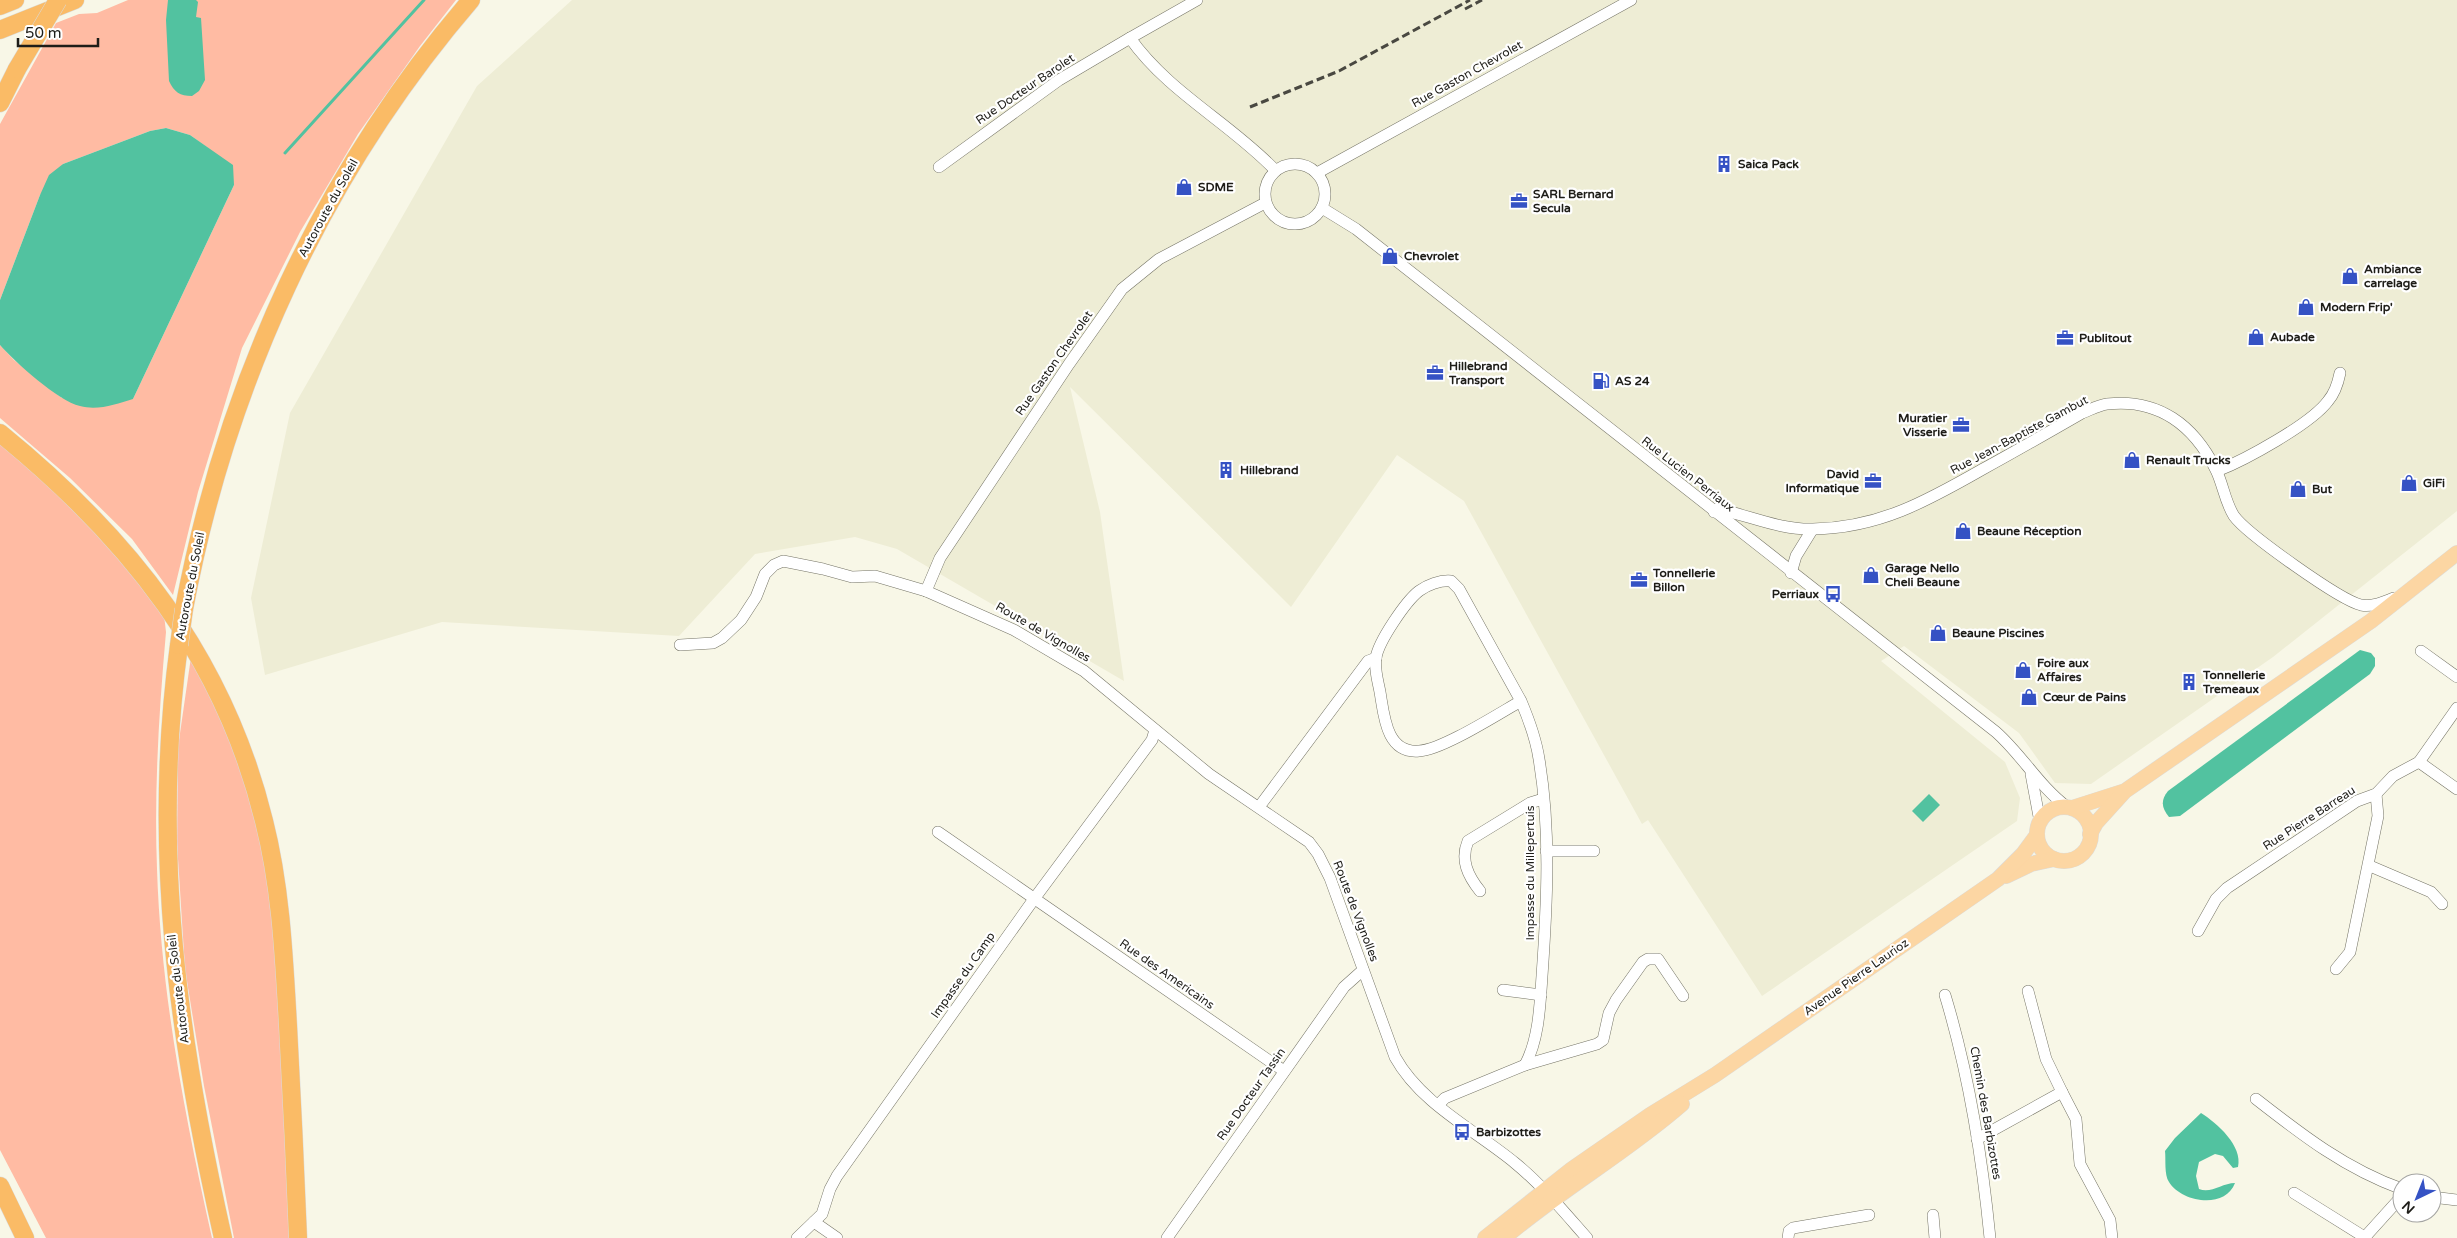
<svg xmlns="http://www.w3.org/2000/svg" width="2457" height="1238" font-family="'Varela Round',sans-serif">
	<rect width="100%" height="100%" fill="#f8f7e7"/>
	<path fill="#eeedd5" d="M572 0H2457V511L2273 657 2091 784 2055 783 2019 733 1904 646 1881 661 2005 762 2020 798 2017 821 1762 996 1648 820 1642 824 1464 501 1397 455 1291 607 1070 387 1100 512 1124 681 897 549 855 537 755 554 679 636 442 622 265 675 251 598 290 413 477 86Z"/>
	<g fill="#ffbba3">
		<path d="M128 0H456L420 46 358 134 300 232 242 348 198 492 173 595 132 539 70 478 0 418V345L14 360 62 398 133 399 234 185 208 148 190 135 166 128 150 131 63 164 40 195 0 300V124L56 23 79 14 97 13Z"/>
		<path d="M0 443 44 479 133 572 164 615 166 632C159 711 154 790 157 869 161 994 185 1117 212 1238H46L0 1150Z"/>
		<path d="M191 657 239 757 264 855 278 968 289 1238H234L204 1086 185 969 177 843 178 747Z"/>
	</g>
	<g fill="#52c2a0">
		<path d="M168 0H196L198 2 196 17 201 18 205 80 199 91 192 96C180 96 174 92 169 81L166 20Z"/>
		<path d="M166 128 190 135 233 165 234 185 133 399C116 404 98 411 80 406 58 401 15 362 0 345V300L40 195 49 175 63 164 150 131Z"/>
		<path d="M2360 650 2371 653 2375 658V666L2370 674 2180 816 2169 817C2162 808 2160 801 2168 791Z"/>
		<path d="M1929 794 1940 805 1923 822 1912 811Z"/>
		<path d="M2201 1113C2217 1123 2243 1146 2238 1167L2233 1168 2223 1156 2215 1154 2199 1162 2196 1176 2199 1189C2211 1194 2222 1183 2235 1183 2225 1210 2181 1202 2169 1182 2164 1175 2166 1159 2165 1151L2175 1138Z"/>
	</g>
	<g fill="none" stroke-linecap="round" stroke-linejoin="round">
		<path stroke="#52c2a0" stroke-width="3" d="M285 153 424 0"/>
		<g stroke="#757466" stroke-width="12">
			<g id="minor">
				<path d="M1130 38 1197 0"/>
				<circle cx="1295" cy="194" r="30"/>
				<path d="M939 167 1059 80 1130 38C1168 92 1230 123 1275 170"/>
				<path d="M1317 173 1631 0"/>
				<path d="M1265 203 1159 259 1122 289 1069 364 940 558 926 591 1014 630 1084 671 1209 774 1309 842 1318 854 1330 878 1395 1057C1421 1104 1475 1130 1515 1163 1542 1185 1564 1212 1587 1238"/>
				<path d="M1322 208 1356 229 1996 732C2022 755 2039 786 2067 807"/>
				<path d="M2217 471C2245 460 2311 424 2328 401 2335 393 2338 383 2340 373"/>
				<path d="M1714 512 1717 509C1749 515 1779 530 1813 529 1879 528 1927 501 1983 469 2016 451 2049 432 2082 413 2090 410 2099 405 2107 404 2158 398 2194 425 2216 470 2223 484 2225 502 2234 516 2247 534 2340 600 2361 605 2373 607 2383 602 2394 598"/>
				<path d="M1791 573 1796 556 1812 530"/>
				<path d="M680 645 713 643 722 638 741 620 756 597 765 574 774 565 783 561 823 569 852 577 875 576 926 591"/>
				<path d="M2421 651 2457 677"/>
				<path d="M1521 701C1498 714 1442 750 1419 751 1386 754 1384 715 1380 692 1378 681 1374 669 1376 658 1378 642 1406 601 1419 591 1427 585 1440 580 1451 581L1459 589 1521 701C1529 720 1536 739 1539 759 1551 830 1547 905 1542 976 1540 1005 1539 1039 1525 1065"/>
				<path d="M2419 762 2457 789"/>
				<path d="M2031 774 2040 822"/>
				<path d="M1259 807 1368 661 1376 658"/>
				<path d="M938 832 1284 1071"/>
				<path d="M1546 851H1594"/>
				<path d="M2370 866 2431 892 2442 904"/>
				<path d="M1480 891C1468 876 1460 860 1468 841L1530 803 1543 799"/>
				<path d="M2198 931 2216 899 2227 888 2357 801 2376 794 2393 776 2419 762 2457 708"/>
				<path d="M2336 969 2350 952 2378 816 2376 794"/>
				<path d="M1503 990 1541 995"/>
				<path d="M2028 991 2046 1059 2062 1092"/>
				<path d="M1945 995C1969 1074 1982 1156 1990 1238"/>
				<path d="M2256 1099C2302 1135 2346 1169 2402 1189"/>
				<path d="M1438 1105 1445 1098 1525 1065 1597 1044 1603 1040 1609 1013 1616 1000 1643 962 1648 959H1658L1683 996"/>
				<path d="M1977 1139 2062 1092 2076 1119 2080 1164 2110 1220 2112 1238"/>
				<path d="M2294 1193 2366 1238"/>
				<path d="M2432 1197 2457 1200"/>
				<path d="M1933 1215 1935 1238"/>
				<path d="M814 1222 837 1238"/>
				<path d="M2365 1237 2402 1196"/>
				<path d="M797 1238 822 1214 830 1189 837 1176 1034 899 1152 740 1155 730"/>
				<path d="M1167 1238 1344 987 1363 970"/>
				<path d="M1788 1238 1789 1231 1793 1228 1869 1215"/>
			</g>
		</g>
		<g stroke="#dbdbda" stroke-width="16">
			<g id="major">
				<circle cx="2064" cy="834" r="27"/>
				<path d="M2072 808 2122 792"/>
				<path d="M2090 834 2096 823 2125 791 2371 621 2457 553"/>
				<path d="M2006 876 2031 864 2054 859"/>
				<path d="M1485 1238 1572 1169 1650 1115 1715 1075 1998 879 2023 854 2037 835"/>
				<path d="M1504 1238C1560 1190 1626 1153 1682 1104"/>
			</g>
		</g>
		<g stroke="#dbdbda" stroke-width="19">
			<g id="highway">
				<path d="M0 6 15 0"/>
				<path d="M0 30 75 0"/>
				<path d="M0 103 17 69"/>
				<path d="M0 433C129 538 224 657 264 821 281 888 284 957 288 1026 292 1097 295 1167 298 1238"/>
				<path d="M184 609C226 385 322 173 471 0"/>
				<path d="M179 645C151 850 178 1038 223 1238"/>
				<path d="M0 1186 25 1238"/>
			</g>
		</g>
		<use href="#minor" stroke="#fff" stroke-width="11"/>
		<use href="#major" stroke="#fcd6a3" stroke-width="15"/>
		<use href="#highway" stroke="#fabb66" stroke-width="18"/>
		<g stroke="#494841" stroke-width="3" stroke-dasharray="8 4" stroke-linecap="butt">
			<path d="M1465 9 1482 0"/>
			<path d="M1250 107 1339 71 1470 0"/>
		</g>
		<g stroke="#dbdbda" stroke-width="19" stroke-linecap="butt">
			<g id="highway-bridge">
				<path d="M17 69 58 0"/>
				<path d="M179 645 184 609"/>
			</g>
		</g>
		<use href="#highway-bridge" stroke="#fabb66" stroke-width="18"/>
	</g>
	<defs>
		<g id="building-bare" transform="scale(1.35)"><path d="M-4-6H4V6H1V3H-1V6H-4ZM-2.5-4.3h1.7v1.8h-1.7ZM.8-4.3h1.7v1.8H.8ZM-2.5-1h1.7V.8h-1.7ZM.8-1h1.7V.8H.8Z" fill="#3552c4" stroke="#fff" stroke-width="2.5" paint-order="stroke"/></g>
		<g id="shop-bare" transform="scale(1.35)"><path d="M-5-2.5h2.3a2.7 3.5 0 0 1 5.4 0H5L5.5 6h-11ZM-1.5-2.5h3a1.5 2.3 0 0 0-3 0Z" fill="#3552c4" stroke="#fff" stroke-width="2.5" paint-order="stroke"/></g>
		<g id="office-bare" transform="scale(1.35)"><path d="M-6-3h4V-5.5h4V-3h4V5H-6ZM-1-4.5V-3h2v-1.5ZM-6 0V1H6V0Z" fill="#3552c4" stroke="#fff" stroke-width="2.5" paint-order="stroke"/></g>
		<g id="fuel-bare" transform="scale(1.35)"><path d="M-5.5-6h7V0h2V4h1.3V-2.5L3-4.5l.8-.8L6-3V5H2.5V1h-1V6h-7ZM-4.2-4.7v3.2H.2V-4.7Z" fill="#3552c4" stroke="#fff" stroke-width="2.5" paint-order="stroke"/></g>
		<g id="bus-bare" transform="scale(1.35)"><path d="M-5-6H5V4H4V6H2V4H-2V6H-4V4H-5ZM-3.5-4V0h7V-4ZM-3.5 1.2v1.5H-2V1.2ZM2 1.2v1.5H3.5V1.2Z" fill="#3552c4" stroke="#fff" stroke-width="2.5" paint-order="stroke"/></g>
	</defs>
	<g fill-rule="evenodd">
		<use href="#building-bare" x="1724" y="164"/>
		<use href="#shop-bare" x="1184" y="187"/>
		<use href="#office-bare" x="1519" y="201"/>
		<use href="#shop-bare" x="1390" y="256"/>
		<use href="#shop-bare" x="2350" y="276"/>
		<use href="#shop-bare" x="2306" y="307"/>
		<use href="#shop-bare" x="2256" y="337"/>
		<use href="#office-bare" x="2065" y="338"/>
		<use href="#office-bare" x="1435" y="373"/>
		<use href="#fuel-bare" x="1601" y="381"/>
		<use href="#office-bare" x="1961" y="425"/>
		<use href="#shop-bare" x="2132" y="460"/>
		<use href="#building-bare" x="1226" y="470"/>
		<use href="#office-bare" x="1873" y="481"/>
		<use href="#shop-bare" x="2409" y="483"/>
		<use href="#shop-bare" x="2298" y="489"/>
		<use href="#shop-bare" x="1963" y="531"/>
		<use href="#shop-bare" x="1871" y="575"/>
		<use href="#office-bare" x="1639" y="580"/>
		<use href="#bus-bare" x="1833" y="594"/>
		<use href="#shop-bare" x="1938" y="633"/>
		<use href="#shop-bare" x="2023" y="670"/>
		<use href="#building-bare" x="2189" y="682"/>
		<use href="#shop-bare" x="2029" y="697"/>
		<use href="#bus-bare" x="1462" y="1132"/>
	</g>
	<g text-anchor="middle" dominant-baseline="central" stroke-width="4.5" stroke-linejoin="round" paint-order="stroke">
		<g font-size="12" fill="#1e1d18" stroke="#fff">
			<text transform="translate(1467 74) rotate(-29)">Rue Gaston Chevrolet</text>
			<text transform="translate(1025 89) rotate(-34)">Rue Docteur Barolet</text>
			<text transform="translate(328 208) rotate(-61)">Autoroute du Soleil</text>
			<text transform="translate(1054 363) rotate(-55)">Rue Gaston Chevrolet</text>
			<text transform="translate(2019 435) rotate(-28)">Rue Jean-Baptiste Gambut</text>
			<text transform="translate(1688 474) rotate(38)">Rue Lucien Perriaux</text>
			<text transform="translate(190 586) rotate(-79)">Autoroute du Soleil</text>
			<text transform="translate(1043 632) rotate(30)">Route de Vignolles</text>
			<text transform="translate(2309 818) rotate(-33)">Rue Pierre Barreau</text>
			<text transform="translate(1530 873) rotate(-90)">Impasse du Millepertuis</text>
			<text transform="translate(1356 911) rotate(69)">Route de Vignolles</text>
			<text transform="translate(1167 974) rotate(35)">Rue des Americains</text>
			<text transform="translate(963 975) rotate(-55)">Impasse du Camp</text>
			<text transform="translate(1856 977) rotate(-35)">Avenue Pierre Laurioz</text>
			<text transform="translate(178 989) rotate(-97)">Autoroute du Soleil</text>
			<text transform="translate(1251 1094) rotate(-55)">Rue Docteur Tassin</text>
			<text transform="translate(1986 1113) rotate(80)">Chemin des Barbizottes</text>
		</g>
		<g font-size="12" font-weight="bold" fill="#1e1d18" stroke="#fff" text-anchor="start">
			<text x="1738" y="164">Saica Pack</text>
			<text x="1198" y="187">SDME</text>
			<text x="1533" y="194">SARL Bernard<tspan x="1533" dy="14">Secula</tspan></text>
			<text x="1404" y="256">Chevrolet</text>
			<text x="2364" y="269">Ambiance<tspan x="2364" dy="14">carrelage</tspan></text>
			<text x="2320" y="307">Modern Frip'</text>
			<text x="2270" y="337">Aubade</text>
			<text x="2079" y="338">Publitout</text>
			<text x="1449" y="366">Hillebrand<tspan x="1449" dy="14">Transport</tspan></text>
			<text x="1615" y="381">AS 24</text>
			<text x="1947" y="418" text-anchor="end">Muratier<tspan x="1947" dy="14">Visserie</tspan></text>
			<text x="2146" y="460">Renault Trucks</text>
			<text x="1240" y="470">Hillebrand</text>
			<text x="1859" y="474" text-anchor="end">David<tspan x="1859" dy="14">Informatique</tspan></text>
			<text x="2423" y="483">GiFi</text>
			<text x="2312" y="489">But</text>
			<text x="1977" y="531">Beaune Réception</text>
			<text x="1885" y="568">Garage Nello<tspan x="1885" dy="14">Cheli Beaune</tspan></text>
			<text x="1653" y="573">Tonnellerie<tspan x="1653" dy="14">Billon</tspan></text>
			<text x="1819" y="594" text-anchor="end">Perriaux</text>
			<text x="1952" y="633">Beaune Piscines</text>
			<text x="2037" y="663">Foire aux<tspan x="2037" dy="14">Affaires</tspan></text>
			<text x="2203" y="675">Tonnellerie<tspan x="2203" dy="14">Tremeaux</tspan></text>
			<text x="2043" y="697">Cœur de Pains</text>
			<text x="1476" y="1132">Barbizottes</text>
		</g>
	</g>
	<g transform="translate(2417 1198) rotate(223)"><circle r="24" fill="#ffffff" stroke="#a5a5a3"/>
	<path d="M0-4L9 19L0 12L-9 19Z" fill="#3552c4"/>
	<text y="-8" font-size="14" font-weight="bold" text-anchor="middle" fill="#1e1d18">N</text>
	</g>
	<path d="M18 38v8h80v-8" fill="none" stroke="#1e1d18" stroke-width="2.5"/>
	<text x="25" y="38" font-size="15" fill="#1e1d18" stroke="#ffffff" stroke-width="4" paint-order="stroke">50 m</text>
</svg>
